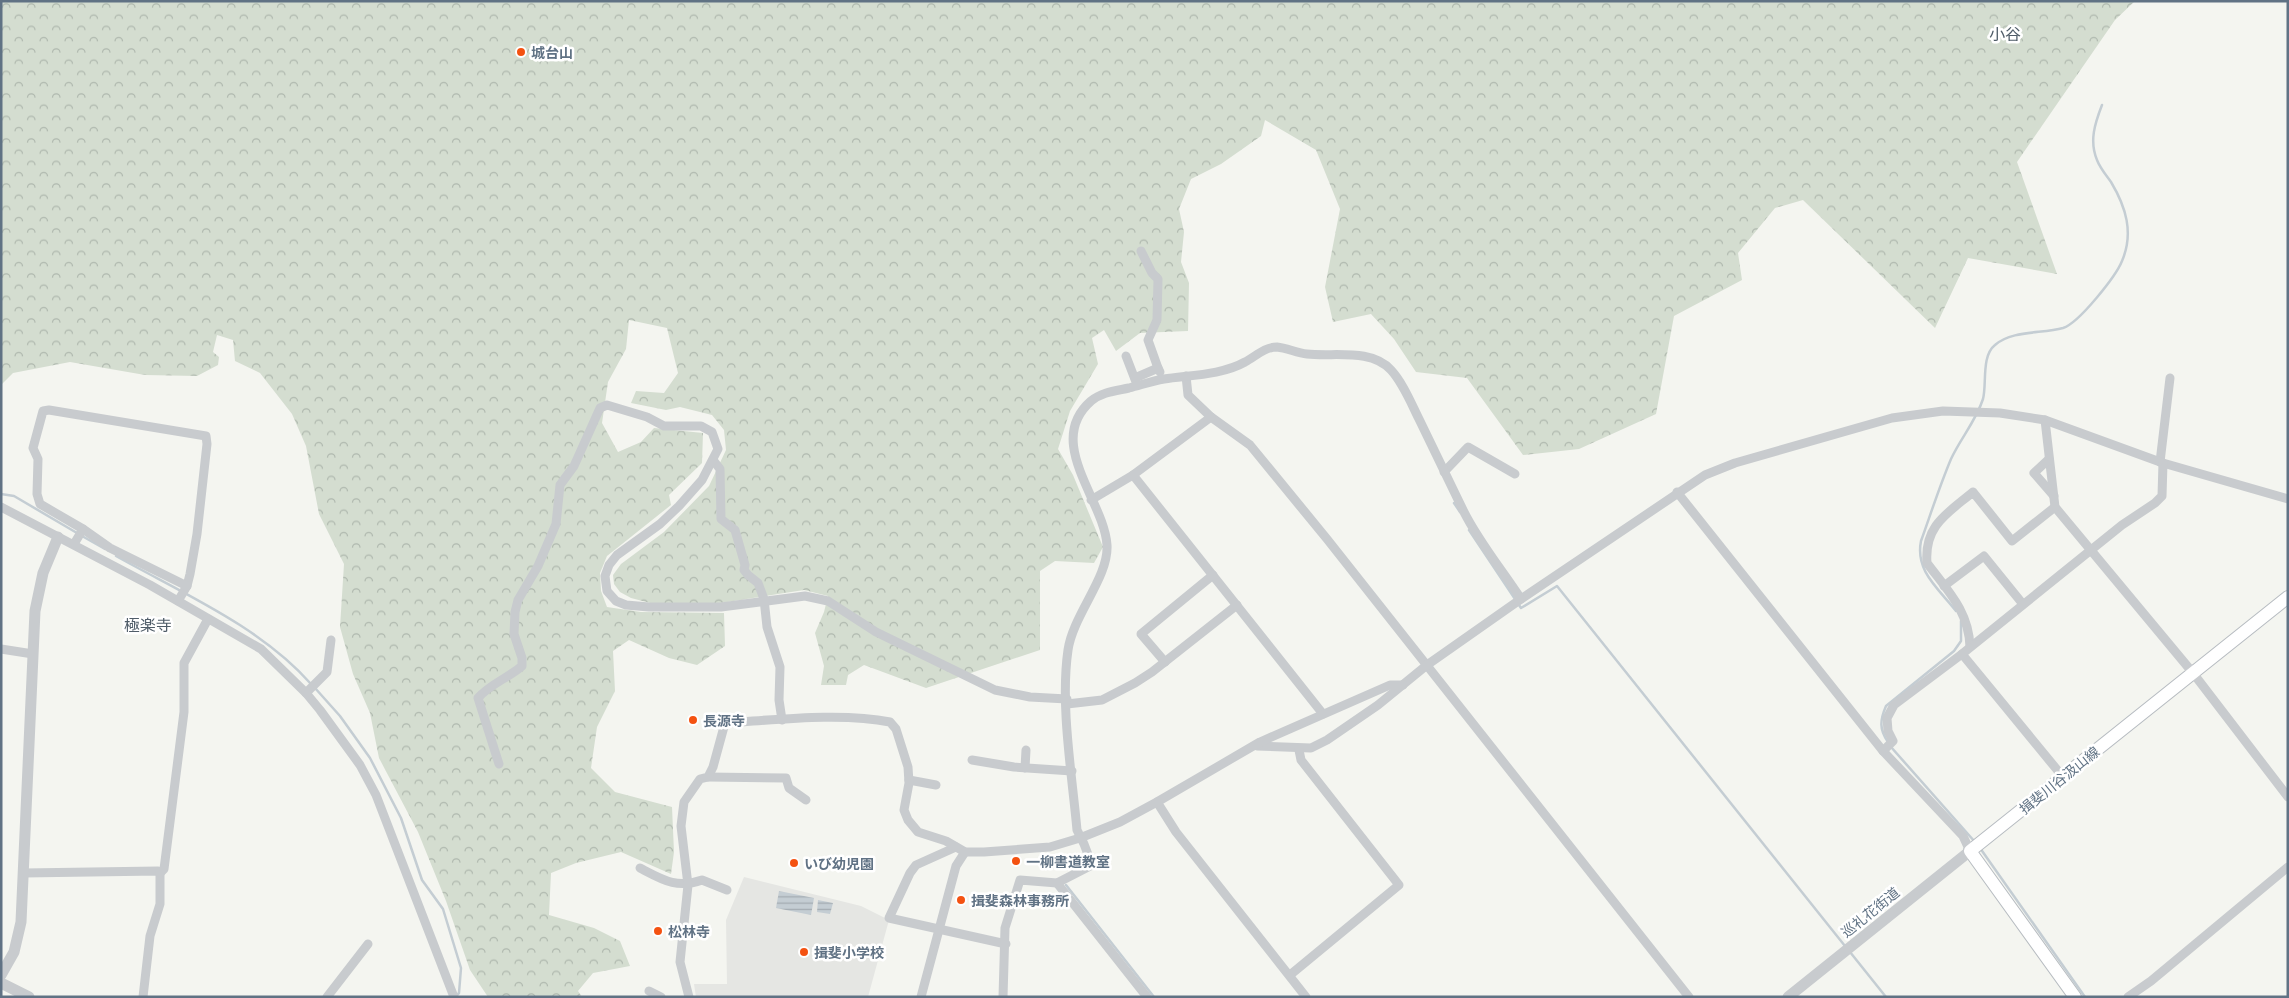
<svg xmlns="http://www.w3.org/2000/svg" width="2289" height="998" font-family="Barlow,'Noto Sans JP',sans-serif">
	<defs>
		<pattern id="forest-crowns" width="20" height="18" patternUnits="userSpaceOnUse" patternTransform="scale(1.25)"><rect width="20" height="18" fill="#d4ddd0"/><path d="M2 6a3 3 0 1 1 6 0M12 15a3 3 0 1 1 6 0" fill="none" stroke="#afb8ae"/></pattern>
		<pattern id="water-rules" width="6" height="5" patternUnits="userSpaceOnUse" patternTransform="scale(1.25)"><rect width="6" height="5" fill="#c4cdd3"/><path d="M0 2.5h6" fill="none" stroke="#a3abb1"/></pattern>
	</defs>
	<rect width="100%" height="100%" fill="#f4f5f0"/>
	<path fill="#e5e6e3" d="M744 877 861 906 889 920 868 997H696L694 984H727L726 920Z"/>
	<path fill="url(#forest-crowns)" d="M1 1H2135L2115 20 2017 162 2057 274 1968 258 1935 328 1803 200 1775 208 1738 253 1742 280 1674 316 1656 414 1579 449 1523 455 1467 378 1416 372 1394 339 1371 314 1333 322 1325 287 1340 209 1316 150 1265 120 1261 136 1221 164 1191 179 1179 209 1184 232 1181 262 1189 283 1188 331 1140 333 1116 351 1104 330 1092 338 1098 364 1070 411 1058 449 1073 475 1103 547 1094 563 1055 561 1040 571V650L926 688 864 665 848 675 846 685H821L824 666 815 633 824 612 828 596 804 590 721 603H650L631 598 620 592 614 584 613 575 621 564 664 532 709 486 726 450 724 430 712 415 680 407 666 410 631 403 636 391 664 393 678 373 667 328 629 320 626 349 608 382 602 423 618 452 641 442 654 428 703 433 702 463 669 495 671 505 607 556 600 573 601 591 607 607 641 612 724 613 725 646 697 665 669 658 629 640 613 651 615 691 597 727 591 768 615 792 672 807 674 852 671 874 621 852 576 863 551 873 549 915 594 928 620 941 630 966 593 973 578 991 582 997H488L470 970 446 901 418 832 379 758 370 713 353 674 340 627 344 564 319 514 306 446 292 414 260 373 235 361 233 340 217 335 213 352 219 357 218 365 197 376 145 375 70 362 13 373 1 385Z"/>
	<g fill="url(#water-rules)">
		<path d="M779 891 814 898 811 915 776 908Z"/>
		<path d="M818 900 833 903 830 914 817 912Z"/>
	</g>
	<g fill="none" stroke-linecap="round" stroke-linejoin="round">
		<g stroke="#c4cdd3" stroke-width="2.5">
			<path d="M1 494 14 496 77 533"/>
			<path d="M1454 503 1460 512"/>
			<path d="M1469 530 1521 608 1557 586 1845 946"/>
			<path d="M82 536 105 549"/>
			<path d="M116 556C182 593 261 627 311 684"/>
			<path d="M1956 611C1938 588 1915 571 1921 541 1931 513 1940 485 1951 459 1960 439 1976 421 1983 399 1987 384 1981 356 1995 345 2012 330 2042 334 2063 328 2079 323 2116 276 2122 261 2134 233 2126 207 2111 182 2106 175 2100 168 2097 160 2089 141 2095 123 2102 105"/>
			<path d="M315 688 340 716 370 758 401 818 422 880 443 909 461 968 459 993 456 996"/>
			<path d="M1888 742C1879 729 1880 720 1886 706L1954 651 1961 641V621"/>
			<path d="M1891 747 1975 842"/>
			<path d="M1980 848 2085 997"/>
			<path d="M1066 885 1154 997"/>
			<path d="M1850 952 1886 997"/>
		</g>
		<g stroke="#b7bcc1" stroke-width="14">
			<path id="secondary" d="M2075 997 1970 851 2288 597"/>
		</g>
		<g stroke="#c8cbce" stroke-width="9">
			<path d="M1141 251 1152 273 1158 279 1157 320 1148 340 1158 368"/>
			<path d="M1126 356 1136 382"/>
			<path d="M1186 376 1188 395 1211 417 1250 445 1327 539 1689 997"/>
			<path d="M1135 378 1158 368 1160 372"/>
			<path d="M2045 420 2055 507 2193 673 2288 797"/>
			<path d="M2049 459 2034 473 2054 496"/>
			<path d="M713 460 720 469 721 519 735 530 745 565 744 570 748 575 758 583 764 599 767 627 780 667 779 700 782 720"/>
			<path d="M2160 462 2170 378"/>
			<path d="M1444 472 1468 447 1515 474"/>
			<path d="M1133 475 1323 714"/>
			<path d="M1677 492 1883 751 1963 836 1970 851"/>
			<path d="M1091 500 1133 475 1211 417"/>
			<path d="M1 507 150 585 261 649 306 693 320 710 360 765 376 795 454 997"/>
			<path d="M83 529 40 504 37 494 38 459 33 448 43 411 49 410 206 436 207 444 197 534 190 574 187 586 178 601"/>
			<path d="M74 544 83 529 110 548 187 586"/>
			<path d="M1944 586 1984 556 2022 603"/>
			<path d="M1970 647C1969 611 1947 590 1927 563 1924 525 1948 513 1973 492L2012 541 2055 507"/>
			<path d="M1 649 33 654"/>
			<path d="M1962 654 2063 777"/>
			<path d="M1165 662 1141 634 1213 575"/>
			<path d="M306 693 327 672 331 640"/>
			<path d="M1067 704 1102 700 1135 683 1152 672 1237 605"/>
			<path d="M1257 746 1311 748 1327 740 1378 705 1427 665 1521 599 1705 475 1735 463 1892 418 1943 411 2000 413 2045 420 2163 463 2288 499"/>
			<path d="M1883 751 1893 741 1888 731 1887 718 1894 705 1962 654 2122 525 2155 503 2162 496 2163 463"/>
			<path d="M972 760 1014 767 1072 771"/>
			<path d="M499 764 478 698C490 684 508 678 522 666V658L514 634 515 612 518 600 538 566 556 524 560 485 574 466 600 408 607 405 647 417 664 426H701L712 432 718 449 702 480 679 506 660 524 617 555 609 565 605 576 607 591 616 601 626 605 649 607H721L805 596 828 601 876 632 995 690 1030 697 1067 699"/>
			<path d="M1025 768 1026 750"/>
			<path d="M708 777 786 778 789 788 806 800"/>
			<path d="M909 780 936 785"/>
			<path d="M1157 802 1176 832 1306 997"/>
			<path d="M956 847 916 865 910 873 889 918 1006 944"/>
			<path d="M640 868C663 880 677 889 702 880L727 890"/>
			<path d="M24 873 158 871 160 873V904L150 936 143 997"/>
			<path d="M160 873 164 869 184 712V663L208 619"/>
			<path d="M1057 883 1147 997"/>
			<path d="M1290 975 1399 885 1301 760 1299 750"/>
			<path d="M649 991 661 997"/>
			<path d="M327 997 368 944"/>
			<path d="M689 997 680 962 688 885 681 826 684 802 700 779 708 777 713 767 725 723C774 720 842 712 890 722L896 729 908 767 909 783 904 810 908 820 918 832 946 841 965 852H984L1050 847 1080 838 1120 822 1157 802 1260 742 1390 685H1403"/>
			<path d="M921 997 956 866 965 852"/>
			<path d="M1003 997 1005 928 1020 880 1057 883 1092 865 1084 844 1077 830C1072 774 1060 705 1068 650 1073 615 1109 577 1107 545 1104 500 1044 442 1091 401 1102 392 1115 391 1129 388 1141 385 1152 381 1164 379 1190 375 1222 375 1245 362 1255 357 1264 347 1277 347 1287 348 1297 353 1307 354 1334 357 1371 348 1391 370 1403 383 1411 403 1419 419 1434 450 1449 481 1464 512 1479 542 1502 570 1521 599"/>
			<path d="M2128 997 2151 981 2288 867"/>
		</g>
		<g stroke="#c8cbce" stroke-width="11">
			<path d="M1 975 14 952 21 922 35 611 43 573 58 537"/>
			<path d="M1 983 29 997"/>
			<path d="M1788 997 1970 851"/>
		</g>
		<use href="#secondary" stroke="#fff" stroke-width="12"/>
	</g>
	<g fill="#f45211" stroke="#fff" stroke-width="2">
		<circle cx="521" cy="52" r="5"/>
		<circle cx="693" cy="720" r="5"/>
		<circle cx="1016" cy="861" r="5"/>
		<circle cx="794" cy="863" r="5"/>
		<circle cx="961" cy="900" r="5"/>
		<circle cx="658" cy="931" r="5"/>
		<circle cx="804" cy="952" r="5"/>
	</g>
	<g text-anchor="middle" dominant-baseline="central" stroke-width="5" stroke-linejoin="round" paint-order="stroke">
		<g font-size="14" font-weight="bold" fill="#607284" stroke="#fff" text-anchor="start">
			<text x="531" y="52">城台山</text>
			<text x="703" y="720">長源寺</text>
			<text x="1026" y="861">一柳書道教室</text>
			<text x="804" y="863">いび幼児園</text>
			<text x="971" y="900">揖斐森林事務所</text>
			<text x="668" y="931">松林寺</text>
			<text x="814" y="952">揖斐小学校</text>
		</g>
		<g font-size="14" fill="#607284" stroke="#fff">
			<text transform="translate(2059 780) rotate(-39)">揖斐川谷汲山線</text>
			<text transform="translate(1870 912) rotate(-39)">巡礼花街道</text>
		</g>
		<g font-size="16" fill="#4f5c68" stroke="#fff">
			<text x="2005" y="33">小谷</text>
			<text x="148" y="624">極楽寺</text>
		</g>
	</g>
	<rect width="2289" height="998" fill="none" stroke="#607284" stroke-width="5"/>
</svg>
